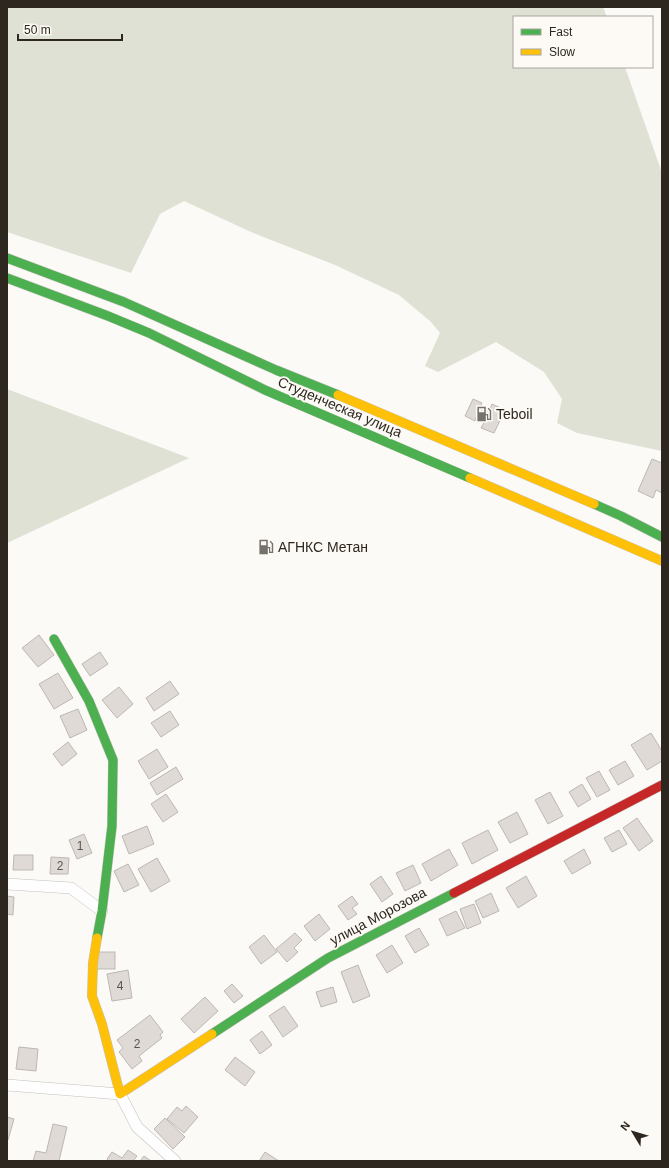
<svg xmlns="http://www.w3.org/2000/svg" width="669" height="1168" font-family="Helvetica,sans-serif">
	<rect width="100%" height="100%" fill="#fcfaf7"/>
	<g fill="#dee1d3">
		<path d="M7 7H603L607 17H514V67H625L662 173V451L577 433 557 423 562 399 544 372 496 342 438 372 425 366 440 333 431 322 399 295 335 265 251 232 184 201 160 214 131 273 7 232Z"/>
		<path d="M7 389 189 458 7 543Z"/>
	</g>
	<g fill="#dfdad5" stroke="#bdb7b3">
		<path d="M473 399 482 403 480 407 489 411 492 404 505 410 494 433 481 428 485 421 476 417 475 421 465 416Z"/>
		<path d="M652 459 662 463V493L656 490 653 498 638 491Z"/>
		<path d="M39 635 54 655 38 667 22 648Z"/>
		<path d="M100 652 108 664 90 676 82 664Z"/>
		<path d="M58 673 73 698 54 709 39 684Z"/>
		<path d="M170 681 179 694 154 711 146 698Z"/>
		<path d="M119 687 133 704 117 718 102 700Z"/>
		<path d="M78 709 87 730 70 738 60 716Z"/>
		<path d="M170 711 179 725 161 737 151 723Z"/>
		<path d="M651 733 662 751V761L647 770 631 745Z"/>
		<path d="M68 742 77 754 62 766 53 754Z"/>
		<path d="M157 749 168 767 149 779 138 761Z"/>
		<path d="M625 761 634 776 618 785 609 770Z"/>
		<path d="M176 767 183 779 157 795 150 783Z"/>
		<path d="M599 771 610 790 597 797 586 778Z"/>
		<path d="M582 784 591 799 578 807 569 792Z"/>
		<path d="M550 792 563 816 548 824 535 800Z"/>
		<path d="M166 794 178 812 163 822 151 804Z"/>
		<path d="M517 812 528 834 510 843 498 822Z"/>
		<path d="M637 818 653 841 639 851 623 828Z"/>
		<path d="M147 826 154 844 129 854 122 836Z"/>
		<path d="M488 830 498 850 472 864 462 843Z"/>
		<path d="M619 830 627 844 612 852 604 838Z"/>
		<path d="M84 834 92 853 77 859 69 840Z"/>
		<path d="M449 849 458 865 431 881 422 864Z"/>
		<path d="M584 849 591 863 572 874 564 861Z"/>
		<path d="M14 855H33V870H13Z"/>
		<path d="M51 857 69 858 68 874H50Z"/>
		<path d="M157 858 170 881 151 892 138 869Z"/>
		<path d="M128 864 139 885 124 892 114 871Z"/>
		<path d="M413 865 421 883 405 891 396 873Z"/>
		<path d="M381 876 393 894 382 902 370 884Z"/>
		<path d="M526 876 537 896 518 908 506 888Z"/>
		<path d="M491 893 499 911 483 918 475 901Z"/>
		<path d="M7 896 14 897 13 915 7 914Z"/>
		<path d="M352 896 358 904 352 908 357 914 348 920 338 906Z"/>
		<path d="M474 904 481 923 467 929 460 909Z"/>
		<path d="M456 911 465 928 447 936 439 919Z"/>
		<path d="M319 914 330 929 315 941 304 926Z"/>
		<path d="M419 928 429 945 415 953 405 936Z"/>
		<path d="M295 933 302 940 294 948 298 952 287 962 276 949Z"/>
		<path d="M264 935 277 952 261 964 249 947Z"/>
		<path d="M392 945 403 963 387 973 376 955Z"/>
		<rect x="97" y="952" width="18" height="17"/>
		<path d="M358 965 370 996 353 1003 341 972Z"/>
		<path d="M128 970 132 998 112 1001 107 974Z"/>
		<path d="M232 984 243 996 234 1003 224 991Z"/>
		<path d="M333 987 337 1002 321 1007 316 992Z"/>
		<path d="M205 997 218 1011 194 1033 181 1019Z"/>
		<path d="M284 1006 298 1026 283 1037 269 1016Z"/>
		<path d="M150 1015 163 1032 160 1035 162 1038 139 1056 142 1061 132 1069 119 1052 123 1048 117 1040Z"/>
		<path d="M262 1031 272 1045 260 1054 250 1040Z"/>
		<path d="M19 1047 38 1049 36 1071 16 1069Z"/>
		<path d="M235 1057 255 1072 245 1086 225 1070Z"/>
		<path d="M186 1106 198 1117 184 1133 167 1119 177 1107 182 1111Z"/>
		<path d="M7 1117 14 1119 8 1140H7Z"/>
		<path d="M165 1118 185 1137 173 1149 154 1129Z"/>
		<path d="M53 1124 67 1127 59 1161H33L36 1151 46 1153Z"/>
		<path d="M128 1150 137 1156 133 1161H109L107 1159 112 1152 122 1158Z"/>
		<path d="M265 1152 279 1161H259Z"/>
		<path d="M144 1156 151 1161H140Z"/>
	</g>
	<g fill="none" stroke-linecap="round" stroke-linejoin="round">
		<g stroke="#c4c1bc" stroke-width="12">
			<g id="street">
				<path d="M7 884 71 888 102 911"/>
				<path d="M7 1085 120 1094 137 1127 175 1161"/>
			</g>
		</g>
		<g stroke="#c4c1bc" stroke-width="10">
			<g id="fast">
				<path d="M7 258 124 302 276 370 338 395"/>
				<path d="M7 278 108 316 149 333 265 390 470 478"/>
				<path d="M594 504 621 516 662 537"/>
				<path d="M54 639 89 701 113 760 112 826 102 911 97 938"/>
				<path d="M212 1034 328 958 454 893"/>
			</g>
		</g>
		<g stroke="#c4c1bc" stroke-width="10">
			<g id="slow">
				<path d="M338 395 594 504"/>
				<path d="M470 478 662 561"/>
				<path d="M97 938 93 963 92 996 102 1024 120 1094 212 1034"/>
			</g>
		</g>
		<g stroke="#c4c1bc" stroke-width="10">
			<path id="jam" d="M454 893 662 785"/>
		</g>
		<use href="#street" stroke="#fffefe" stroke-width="11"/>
		<use href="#fast" stroke="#4caf50" stroke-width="9"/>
		<use href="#slow" stroke="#ffc107" stroke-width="9"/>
		<use href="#jam" stroke="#c62828" stroke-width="9"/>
	</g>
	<defs>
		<g id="fuel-bare" transform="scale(1.2)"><path d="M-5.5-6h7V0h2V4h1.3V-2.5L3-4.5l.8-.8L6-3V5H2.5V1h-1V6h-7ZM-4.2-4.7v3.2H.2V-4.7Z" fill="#75716b" stroke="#fdfaf6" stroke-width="2.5" paint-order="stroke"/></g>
	</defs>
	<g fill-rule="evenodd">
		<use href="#fuel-bare" x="484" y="414"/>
		<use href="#fuel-bare" x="266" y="547"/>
	</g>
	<g text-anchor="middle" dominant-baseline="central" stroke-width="4" stroke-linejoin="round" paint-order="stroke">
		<g font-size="12" fill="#5a544c">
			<text x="80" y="846">1</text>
			<text x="60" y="866">2</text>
			<text x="120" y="986">4</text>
			<text x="137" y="1044">2</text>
		</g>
		<g font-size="14" fill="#2d271f" stroke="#fdfaf6">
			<text transform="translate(340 407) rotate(23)">Студенческая улица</text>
			<text transform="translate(378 916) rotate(-28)">улица Морозова</text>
		</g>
		<g font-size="14" fill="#2d271f" stroke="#fdfaf6" text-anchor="start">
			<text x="496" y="414">Teboil</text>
			<text x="278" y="547">АГНКС Метан</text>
		</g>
	</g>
	<rect width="669" height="1168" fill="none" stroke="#2d271f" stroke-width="16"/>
	<rect x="513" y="16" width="140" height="52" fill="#fdfaf6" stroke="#aaa6a0"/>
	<rect x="521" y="29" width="20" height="6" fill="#4caf50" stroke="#aaa6a0"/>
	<text x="549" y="36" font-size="12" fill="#2d271f">Fast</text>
	<rect x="521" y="49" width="20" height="6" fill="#ffc107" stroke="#aaa6a0"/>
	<text x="549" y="56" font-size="12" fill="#2d271f">Slow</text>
	<g transform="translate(633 1132) rotate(308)" stroke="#fdfaf6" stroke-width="3" paint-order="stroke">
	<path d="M0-3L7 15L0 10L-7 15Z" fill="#2d271f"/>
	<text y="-6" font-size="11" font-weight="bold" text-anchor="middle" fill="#2d271f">N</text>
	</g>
	<path d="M18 34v6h104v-6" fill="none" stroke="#2d271f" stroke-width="2"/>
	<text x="24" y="34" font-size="12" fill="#2d271f" stroke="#fdfaf6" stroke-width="3" paint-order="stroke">50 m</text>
</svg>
